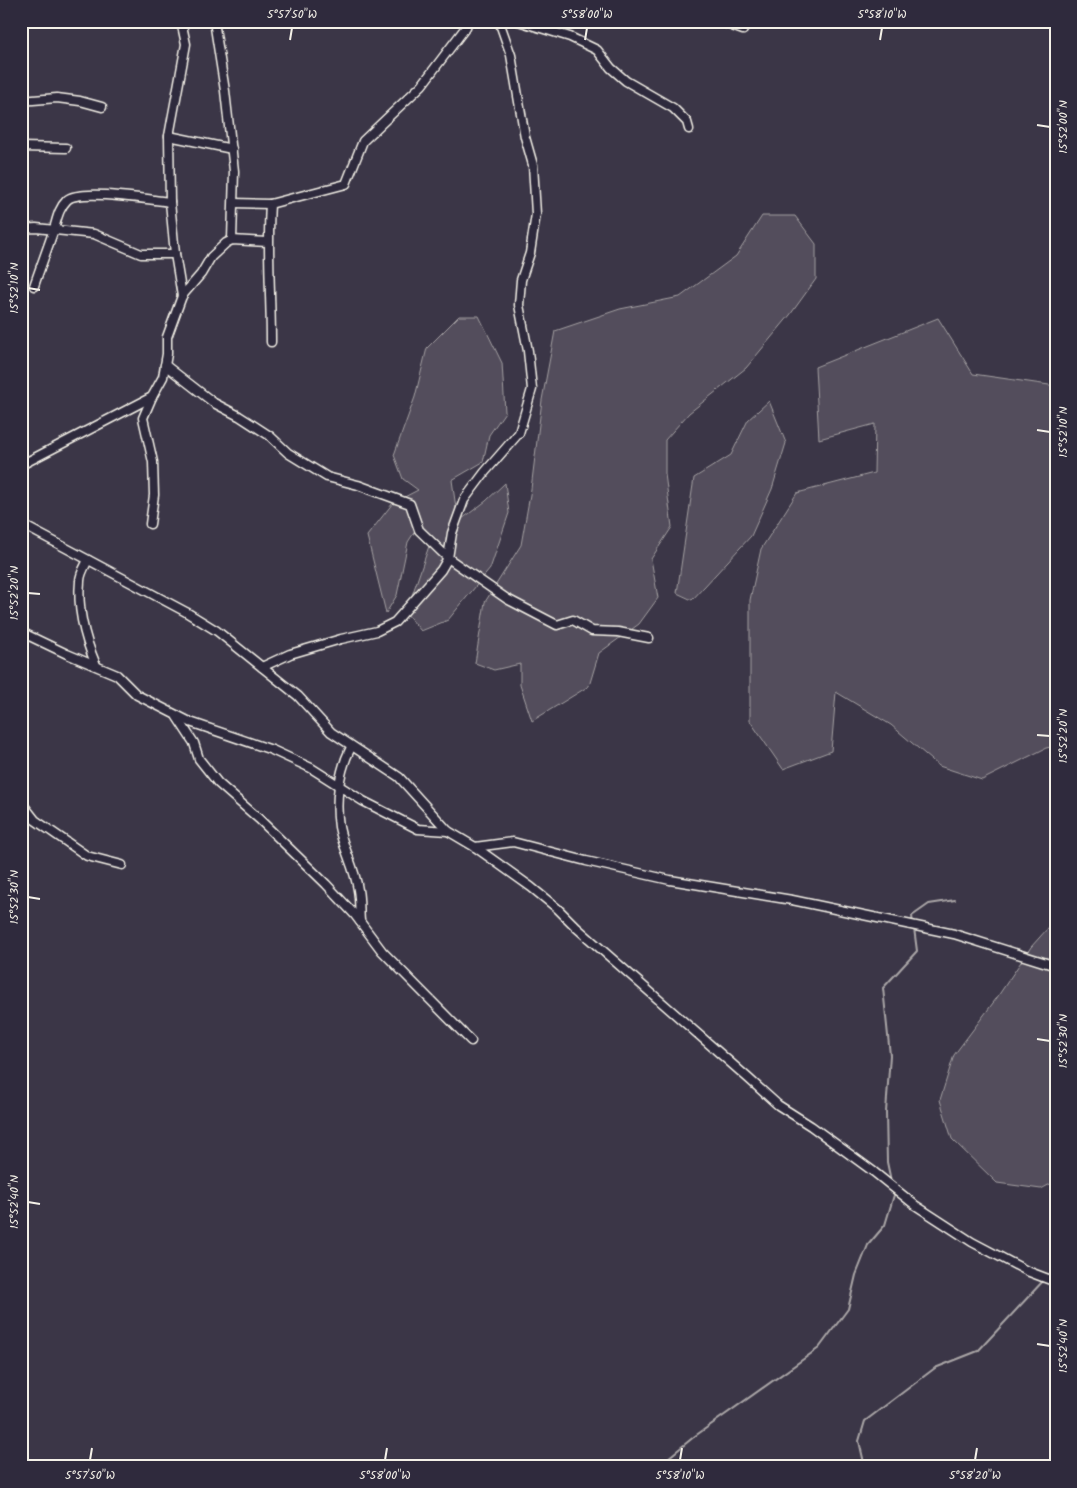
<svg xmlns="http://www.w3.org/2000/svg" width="1077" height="1488" font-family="Kalam,sans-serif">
	<rect width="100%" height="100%" fill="#3b3647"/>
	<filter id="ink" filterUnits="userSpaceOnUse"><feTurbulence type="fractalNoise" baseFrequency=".02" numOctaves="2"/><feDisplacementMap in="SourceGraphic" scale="10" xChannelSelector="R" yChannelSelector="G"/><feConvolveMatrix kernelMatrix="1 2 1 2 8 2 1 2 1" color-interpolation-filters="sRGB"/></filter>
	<g filter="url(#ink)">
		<g fill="#534e5c" stroke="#a4a0a2">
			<path d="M762 216H795L816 244V279L790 315 746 368 689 413 665 440V474L672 527 651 559 658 598 639 624 599 653 589 686 532 721 520 685V664L494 670 475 663 485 602 521 545 531 489 542 400 555 331 620 309 680 297 736 256Z"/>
			<path d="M459 316H479L502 363 505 412 489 435 483 462 452 480 458 522 486 501 505 483 509 513 490 569 448 620 421 631 406 613 429 546 419 525 408 542 397 595 386 613 367 536 393 503 418 490 403 479 394 455 415 397 427 348Z"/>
			<path d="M938 318 973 374 1056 386V746L1046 748 982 780 939 766 891 725 836 692 831 751 783 769 750 721V600L761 549 797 493 874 473 875 424 819 439 815 367Z"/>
			<path d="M769 401 786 443 772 489 751 536 692 600 677 593 694 478 731 455 748 420Z"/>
			<path d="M1056 919V1181L1041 1189 997 1183 952 1139 940 1100 954 1055 996 999 1031 947Z"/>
		</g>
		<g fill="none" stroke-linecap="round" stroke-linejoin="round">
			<g stroke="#aaa6a7" stroke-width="2">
				<path d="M913 924 912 916 929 904 955 900"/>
				<path d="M891 1181 887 1162 886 1112 890 1055 883 988 917 951 914 928"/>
				<path d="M1047 1277 1056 1268"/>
				<path d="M657 1467 695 1436 819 1348 848 1309 856 1275 868 1245 885 1225 894 1195 893 1191"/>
				<path d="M865 1467 859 1441 865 1421 935 1368 978 1351 1044 1280"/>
			</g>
			<g stroke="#f4f1e8" stroke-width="11">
				<g id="street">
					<path d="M214 21 225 91 234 171 232 240"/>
					<path d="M518 21 570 37 597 50 611 68 626 81 673 108 687 122 689 129"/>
					<path d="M719 21 743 30"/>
					<path d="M21 101 57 98 80 101 102 107"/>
					<path d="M169 136 232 149"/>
					<path d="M21 147 66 148"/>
					<path d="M170 202 175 254 182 296"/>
					<path d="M234 203 270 204 346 184 363 141 422 85 466 27 468 21"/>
					<path d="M270 204C267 250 271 296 271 342"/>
					<path d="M21 229 36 228 94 234 141 254H175"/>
					<path d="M34 286C40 268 47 250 53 232 57 220 58 209 67 200 80 188 151 200 170 202L169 136 186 44 181 21"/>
					<path d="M165 365 214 403 239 416 270 436 288 453 327 477 358 485 410 504 419 530 448 558 507 599 557 625 573 620 592 631 618 632 649 638"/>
					<path d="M21 465 152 397 163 377 167 354V337L182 296 201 274 211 257 226 243 232 240 268 242"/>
					<path d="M21 524 186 612 217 631 298 696 331 732 399 777 448 831 475 847 531 887 558 909 577 928 748 1078 778 1105 811 1126 874 1172 915 1205 972 1242 1027 1271 1056 1282"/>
					<path d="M150 524 154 495 153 462 143 418 152 397"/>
					<path d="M88 560C85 566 80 574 80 581 77 610 85 639 96 665"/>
					<path d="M21 632 67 654 117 675 137 695 190 722 272 750 311 768 363 801 418 829 448 831"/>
					<path d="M262 667 290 654 341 639 377 631 395 622 441 570 448 558 452 533 464 500 485 472 519 433 532 389 528 351 519 305 521 280 530 253 536 214 533 165 525 137 511 55 499 21"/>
					<path d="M177 717 194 743 199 759 218 783 259 819 326 884 355 915 382 951 471 1041"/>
					<path d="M351 747C339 771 335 800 339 827 343 848 355 868 358 890 360 900 359 911 360 921"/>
					<path d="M21 802 35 820 87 856 122 865"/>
					<path d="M475 847 513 842 586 861 670 880 792 900 954 934 1056 966"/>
				</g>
			</g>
			<use href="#street" stroke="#2f2a3d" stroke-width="8"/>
		</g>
	</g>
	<path fill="none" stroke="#f4f1e8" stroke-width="2" d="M290 40 292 28M585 40 587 28M880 40 882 28M1037 125 1050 127M28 288 40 290M1037 430 1050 432M28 593 40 594M1037 735 1050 736M28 897 40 899M1037 1039 1050 1041M28 1202 40 1204M1037 1344 1050 1346M90 1460 92 1448M385 1460 387 1448M680 1460 682 1448M975 1460 977 1448"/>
	<rect width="1077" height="1488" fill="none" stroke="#2f2a3d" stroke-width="55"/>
	<rect x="28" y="28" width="1022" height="1432" fill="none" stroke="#f4f1e8" stroke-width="2"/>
	<g font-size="12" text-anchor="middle" fill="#f4f1e8">
		<text x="292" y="18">5°57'50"W</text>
		<text x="587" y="18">5°58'00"W</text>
		<text x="882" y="18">5°58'10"W</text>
		<text transform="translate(1063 127) rotate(-90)" y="4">15°52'00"N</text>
		<text transform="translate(14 288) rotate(-90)" y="4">15°52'10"N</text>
		<text transform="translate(1063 432) rotate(-90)" y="4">15°52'10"N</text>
		<text transform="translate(14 593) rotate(-90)" y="4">15°52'20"N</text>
		<text transform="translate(1063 736) rotate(-90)" y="4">15°52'20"N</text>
		<text transform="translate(14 897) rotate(-90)" y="4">15°52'30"N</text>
		<text transform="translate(1063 1041) rotate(-90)" y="4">15°52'30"N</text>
		<text transform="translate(14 1202) rotate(-90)" y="4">15°52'40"N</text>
		<text transform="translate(1063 1346) rotate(-90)" y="4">15°52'40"N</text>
		<text x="90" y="1479">5°57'50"W</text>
		<text x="385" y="1479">5°58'00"W</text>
		<text x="680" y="1479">5°58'10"W</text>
		<text x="975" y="1479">5°58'20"W</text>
	</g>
</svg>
